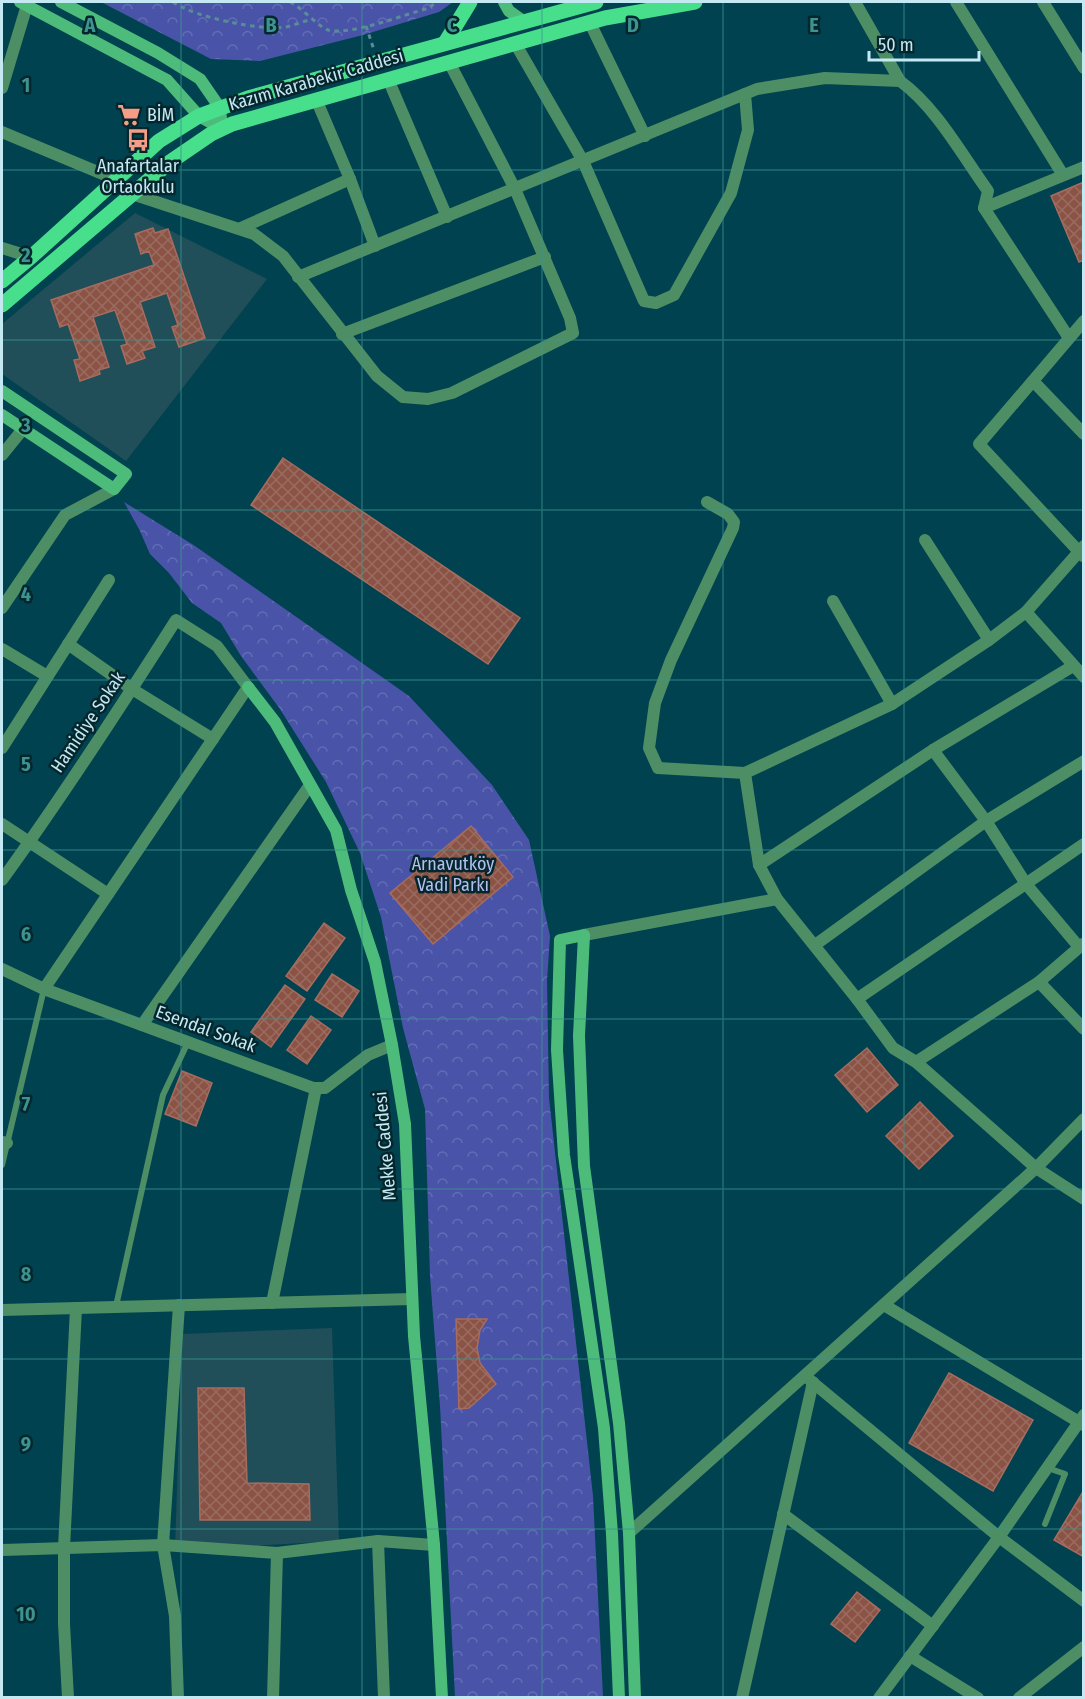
<svg xmlns="http://www.w3.org/2000/svg" width="1085" height="1699" font-family="'Fira Sans Condensed',sans-serif">
	<defs>
		<pattern id="park-crowns" width="20" height="18" patternUnits="userSpaceOnUse" patternTransform="scale(1.5)"><rect width="20" height="18" fill="#4954a9"/><path d="M2 6a3 3 0 1 1 6 0M12 15a3 3 0 1 1 6 0" fill="none" stroke="#626db5"/></pattern>
		<pattern id="building-cross-hatch" width="8" height="8" patternUnits="userSpaceOnUse" patternTransform="scale(1.5)"><rect width="8" height="8" fill="#8b5345"/><path d="M0 0l8 8M0 8l8-8" fill="none" stroke="#9a6c60"/></pattern>
	</defs>
	<rect width="100%" height="100%" fill="#00424f"/>
	<g fill="#204e59">
		<path d="M135 213 267 279 126 461 2 374V324Z"/>
		<path d="M332 1328 339 1541 175 1550 182 1334Z"/>
	</g>
	<g fill="url(#park-crowns)">
		<path d="M101 2H453L439 12 363 35 260 61 211 59Z"/>
		<path d="M124 502 195 546 409 696 492 785 529 840 550 936 547 981 549 1098 593 1496 603 1697H455L440 1406 430 1276 425 1109 403 1028 381 917 360 853 326 782 280 709 241 656 221 623 192 603 169 573 150 554 139 529Z"/>
	</g>
	<g fill="url(#building-cross-hatch)" stroke="#a76c5e" stroke-width="1.5">
		<path d="M1084 182V260L1079 262 1051 196Z"/>
		<path d="M153 228 155 233 168 229 205 338 179 347 172 327 178 325 167 293 140 302 155 347 142 351 145 358 127 364 121 346 127 344 115 310 93 317 109 367 99 370 100 374 80 381 74 360 80 359 68 324 60 327 51 300 154 265 149 251 141 254 135 234Z"/>
		<path d="M283 458 520 618 488 664 251 505Z"/>
		<path d="M471 826 513 877 433 944 390 893Z"/>
		<path d="M324 923 345 938 307 991 286 976Z"/>
		<path d="M332 974 359 991 342 1017 315 1000Z"/>
		<path d="M285 985 305 999 271 1047 251 1032Z"/>
		<path d="M311 1016 331 1030 307 1064 287 1050Z"/>
		<path d="M867 1048 898 1085 867 1112 835 1075Z"/>
		<path d="M182 1071 212 1083 196 1126 165 1114Z"/>
		<path d="M920 1102 953 1136 919 1169 886 1136Z"/>
		<path d="M456 1319H487L480 1330 477 1348 480 1363 496 1384 469 1408 459 1409Z"/>
		<path d="M949 1373 1033 1420 993 1491 909 1443Z"/>
		<path d="M198 1388H244L247 1483 309 1484 310 1520H200Z"/>
		<path d="M1084 1490V1557L1054 1540Z"/>
		<path d="M857 1592 880 1610 855 1642 831 1624Z"/>
	</g>
	<g fill="none" stroke-linecap="round" stroke-linejoin="round">
		<g stroke="#588d98" stroke-width="3" stroke-dasharray="4.5 4.5" stroke-linecap="butt">
			<path d="M173 2C194 17 260 31 286 27 295 25 304 21 313 19"/>
			<path d="M290 2C301 7 319 27 328 30 350 36 406 14 429 8L436 2"/>
			<path d="M366 26 374 50"/>
		</g>
		<g stroke="#4d8e65" stroke-width="6">
			<path d="M2 1165 44 989"/>
			<path d="M116 1306 163 1095 188 1042"/>
			<path d="M1045 1524 1065 1474 1048 1468"/>
		</g>
		<g stroke="#4d8e65" stroke-width="12">
			<path d="M956 2 1063 175"/>
			<path d="M1043 2 1084 68"/>
			<path d="M590 23 645 136"/>
			<path d="M515 43 583 161 644 301 656 303 674 295 731 193 748 130 745 94"/>
			<path d="M388 79 447 217"/>
			<path d="M900 81C936 107 962 155 988 191L984 208"/>
			<path d="M2 88 27 5"/>
			<path d="M316 99 350 179 375 246"/>
			<path d="M2 132 117 180"/>
			<path d="M132 194 254 234 283 256 377 376 403 397 428 399 452 393 573 333 570 318 515 189 449 62"/>
			<path d="M241 228 350 179"/>
			<path d="M2 248 31 257"/>
			<path d="M298 277 757 89 825 78 900 81 855 2"/>
			<path d="M342 334 545 257"/>
			<path d="M1069 338 984 208 1084 167"/>
			<path d="M1033 381 1084 434"/>
			<path d="M2 455 23 429"/>
			<path d="M707 502 728 514 734 522 733 528 671 660 655 703 649 748 658 768 745 773"/>
			<path d="M925 540 989 640"/>
			<path d="M1084 546 1026 612 989 640 892 704 745 773 759 865 777 899 857 999 893 1048 916 1062 1036 1168 1084 1199"/>
			<path d="M1083 556 979 444 1084 321"/>
			<path d="M833 601 892 704"/>
			<path d="M2 608 65 515 114 489"/>
			<path d="M1026 612 1084 677"/>
			<path d="M68 644 132 689 213 739"/>
			<path d="M2 649 47 676"/>
			<path d="M2 748 109 580"/>
			<path d="M933 750 986 821 1026 884 1079 947"/>
			<path d="M2 824 108 894"/>
			<path d="M759 865 933 750 1073 666"/>
			<path d="M2 880C63 796 120 708 176 620L217 646 248 687 44 989"/>
			<path d="M584 935 777 899"/>
			<path d="M815 945 986 821 1084 761"/>
			<path d="M2 969 44 989 313 1088H325L368 1055 392 1045"/>
			<path d="M1039 982 1084 1029"/>
			<path d="M857 999 1084 844"/>
			<path d="M142 1025 310 785"/>
			<path d="M916 1062 1039 982 1083 944"/>
			<path d="M2 1142 7 1143"/>
			<path d="M272 1303 316 1088"/>
			<path d="M884 1305 1084 1425"/>
			<path d="M2 1310 412 1299"/>
			<path d="M805 1376 999 1537 1084 1601"/>
			<path d="M783 1514 933 1626"/>
			<path d="M629 1533 1036 1168 1084 1119"/>
			<path d="M378 1541 384 1698"/>
			<path d="M2 1550 163 1545 277 1553 378 1541 434 1545"/>
			<path d="M910 1656 978 1698"/>
			<path d="M68 1698 64 1624V1548L76 1308"/>
			<path d="M178 1698 175 1616 163 1545 179 1305"/>
			<path d="M273 1698 277 1553"/>
			<path d="M742 1698 813 1382"/>
			<path d="M879 1698 999 1537 1084 1415"/>
			<path d="M1019 1698 1084 1647"/>
		</g>
		<g stroke="#4dbc7b" stroke-width="12">
			<path d="M20 2 167 80 199 116 222 129"/>
			<path d="M61 2 158 53 200 79 220 108 222 129"/>
			<path d="M504 2 509 11 523 21"/>
			<path d="M2 391 126 474 114 489 2 415"/>
			<path d="M248 687 275 722 336 830 351 890 375 962 392 1045 405 1124 414 1336 434 1545 442 1698"/>
			<path d="M619 1698 612 1534 604 1428 564 1155 557 1050 560 940 584 935 579 1036 584 1166 619 1423 629 1533 635 1698"/>
		</g>
		<g stroke="#48df8c" stroke-width="15">
			<path d="M445 43 470 2"/>
			<path d="M2 281 31 257 159 141 199 116 248 98 596 2"/>
			<path d="M2 305 170 162 211 134 232 124 605 18 695 2"/>
		</g>
	</g>
	<path fill="none" stroke="#3c938f" stroke-width="1.5" stroke-opacity="0.55" d="M181 2V1698M362 2V1698M542 2V1698M723 2V1698M904 2V1698M2 170H1084M2 340H1084M2 510H1084M2 680H1084M2 850H1084M2 1019H1084M2 1189H1084M2 1359H1084M2 1529H1084"/>
	<defs>
		<g id="supermarket-bare" transform="scale(1.8)"><path d="M-6-5.5h2.5l.6 2H6L4.5 2H-2.5L-4.4-4H-6ZM-1.5 3.2a1.3 1.3 0 1 0 .1 0ZM3 3.2a1.3 1.3 0 1 0 .1 0Z" fill="#f49e88" stroke="#05262d" stroke-width="2.5" paint-order="stroke"/></g>
		<g id="bus-bare" transform="scale(1.8)"><path d="M-5-6H5V4H4V6H2V4H-2V6H-4V4H-5ZM-3.5-4V0h7V-4ZM-3.5 1.2v1.5H-2V1.2ZM2 1.2v1.5H3.5V1.2Z" fill="#f49e88" stroke="#05262d" stroke-width="2.5" paint-order="stroke"/></g>
	</defs>
	<g fill-rule="evenodd">
		<use href="#supermarket-bare" x="129" y="115"/>
		<use href="#bus-bare" x="138" y="140"/>
	</g>
	<g text-anchor="middle" dominant-baseline="central" stroke-width="5" stroke-linejoin="round" paint-order="stroke">
		<g font-size="18" fill="#c5e9f2" stroke="#05262d">
			<text transform="translate(316 80) rotate(-16)">Kazım Karabekir Caddesi</text>
			<text transform="translate(88 722) rotate(-56)">Hamidiye Sokak</text>
			<text transform="translate(206 1029) rotate(20)">Esendal Sokak</text>
			<text transform="translate(385 1146) rotate(-95)">Mekke Caddesi</text>
		</g>
		<g font-size="18" fill="#c5e9f2" stroke="#05262d" text-anchor="start">
			<text x="147" y="115">BİM</text>
			<text x="138" y="166" text-anchor="middle">Anafartalar<tspan x="138" dy="21">Ortaokulu</tspan></text>
		</g>
		<g font-size="18" fill="#b4bff0" stroke="#05262d">
			<text x="453" y="864">Arnavutköy<tspan x="453" dy="21">Vadi Parkı</tspan></text>
		</g>
	</g>
	<g font-size="20" text-anchor="middle" font-weight="bold" fill="#3c938f" stroke="#05262d" stroke-width="5" stroke-linejoin="round" paint-order="stroke">
		<text x="90" y="32">A</text>
		<text x="271" y="32">B</text>
		<text x="452" y="32">C</text>
		<text x="633" y="32">D</text>
		<text x="814" y="32">E</text>
		<text x="26" y="92">1</text>
		<text x="26" y="262">2</text>
		<text x="26" y="432">3</text>
		<text x="26" y="601">4</text>
		<text x="26" y="771">5</text>
		<text x="26" y="941">6</text>
		<text x="26" y="1111">7</text>
		<text x="26" y="1281">8</text>
		<text x="26" y="1451">9</text>
		<text x="26" y="1621">10</text>
	</g>
	<rect width="1085" height="1699" fill="none" stroke="#c5e9f2" stroke-width="6"/>
	<path d="M869 51v9h110v-9" fill="none" stroke="#c5e9f2" stroke-width="3"/>
	<text x="878" y="51" font-size="18" fill="#c5e9f2" stroke="#05262d" stroke-width="4.5" paint-order="stroke">50 m</text>
</svg>
